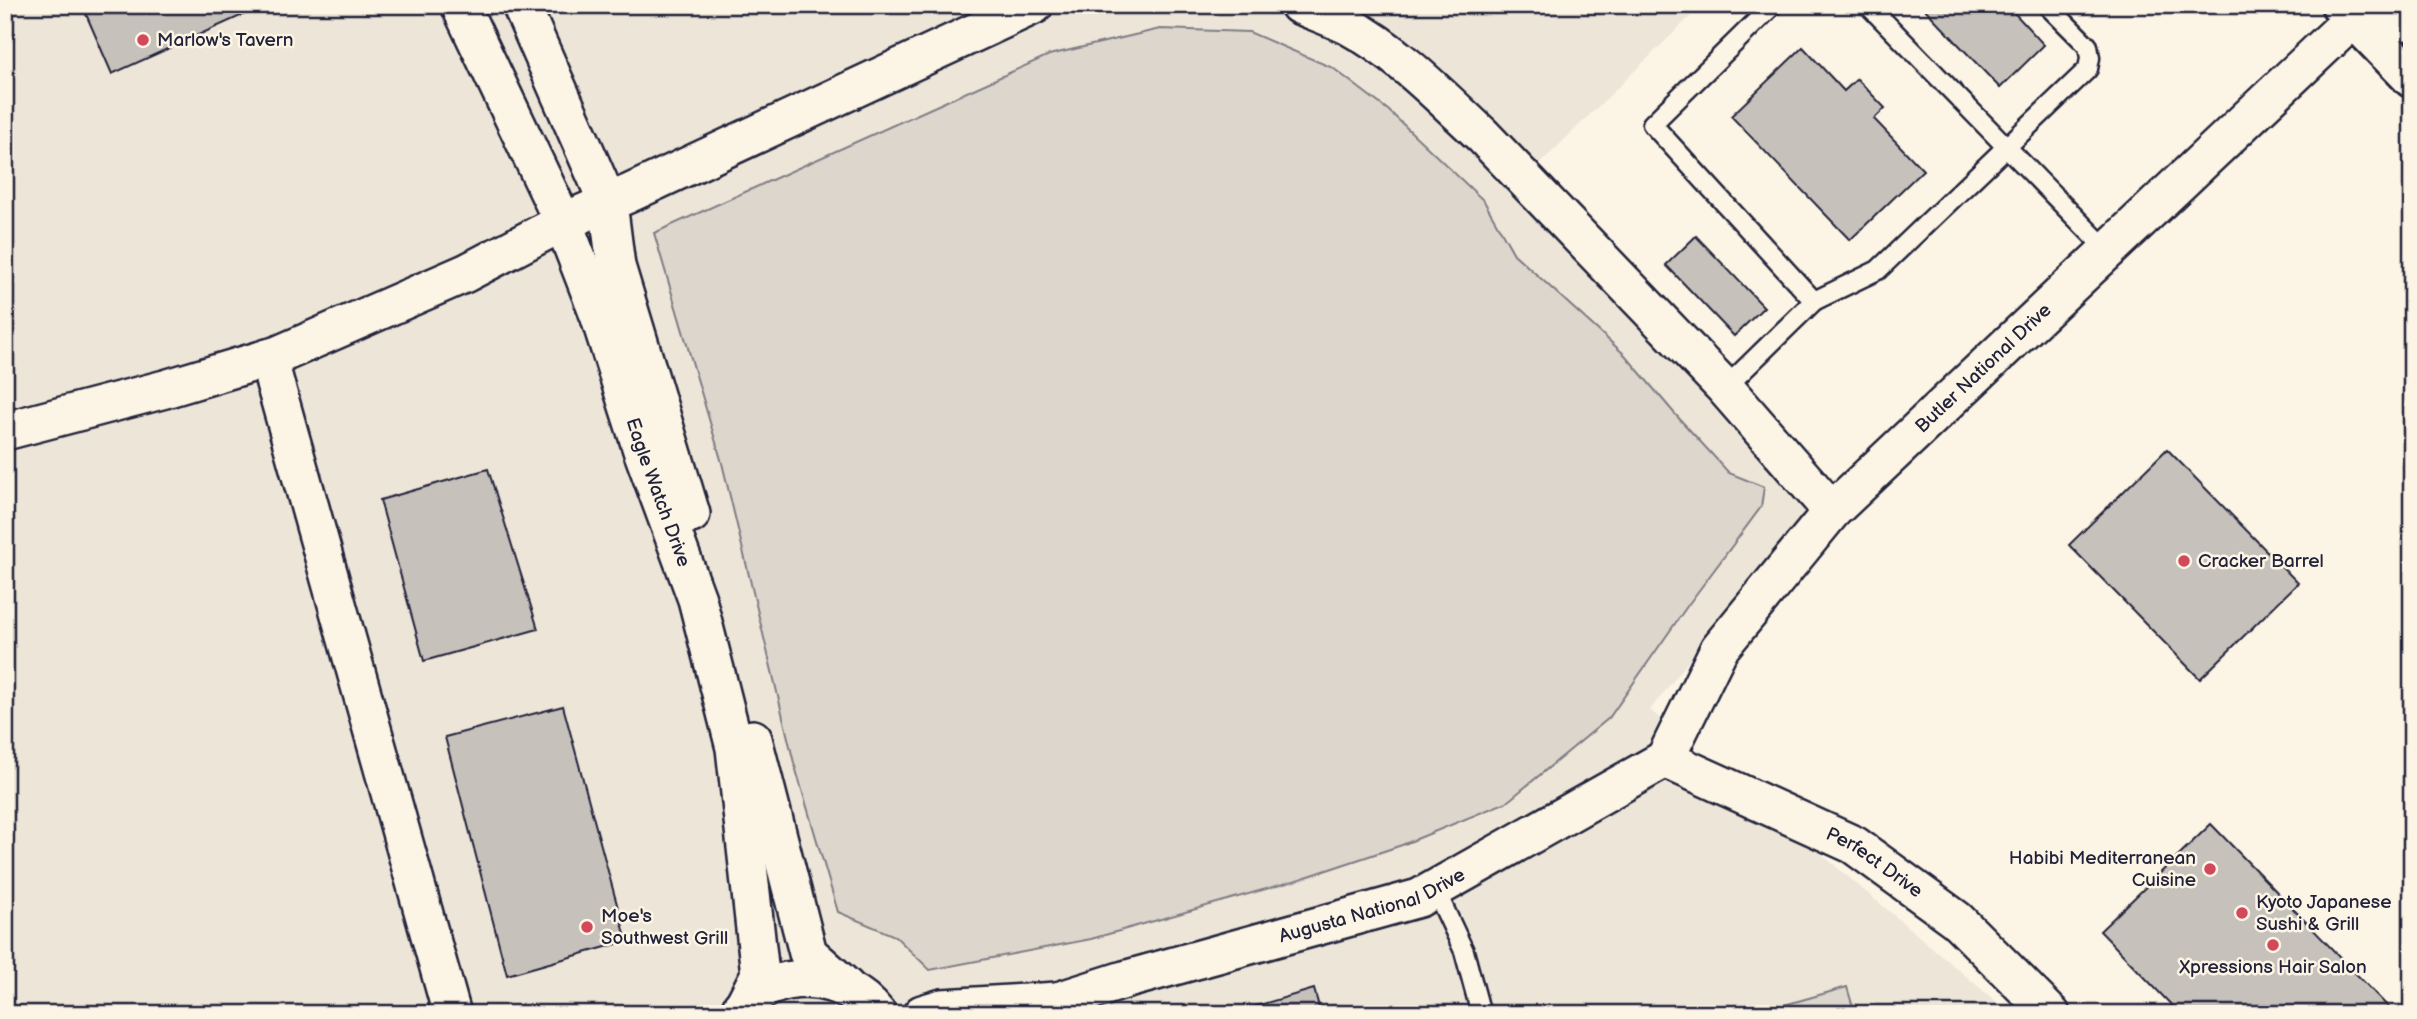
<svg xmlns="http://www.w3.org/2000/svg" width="2417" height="1019" font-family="'Balsamiq Sans',sans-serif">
	<rect width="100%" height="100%" fill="#fcf5e5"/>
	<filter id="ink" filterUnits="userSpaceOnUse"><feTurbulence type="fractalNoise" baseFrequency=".0143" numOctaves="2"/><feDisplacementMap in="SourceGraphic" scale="14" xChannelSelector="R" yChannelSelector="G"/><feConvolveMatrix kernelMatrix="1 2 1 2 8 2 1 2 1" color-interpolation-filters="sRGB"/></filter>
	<g filter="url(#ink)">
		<path fill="#ece5d8" d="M5 5H1702L1514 189 1810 507 1650 710 2011 1014H5Z"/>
		<g fill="#dcd6cc" stroke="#7f7c84" stroke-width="2">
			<path d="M1160 29 1249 32 1333 68 1388 110 1484 201 1514 254 1625 355 1675 414 1729 473 1764 487 1761 507 1688 605 1609 718 1507 802 1402 845 1294 881 1091 939 930 970 895 936 838 912 794 763 722 463 654 233 1049 55Z"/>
			<path d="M1847 987 1855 1014H1753Z"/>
		</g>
		<g fill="#c6c1bb" stroke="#22223b" stroke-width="2">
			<path d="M82 5H265L112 74Z"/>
			<path d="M1921 5H2007L2044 45 2000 88Z"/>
			<path d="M1803 47 1844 91 1857 79 1885 108 1874 119 1923 170 1850 240 1731 116Z"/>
			<path d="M1696 236 1764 307 1734 336 1666 265Z"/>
			<path d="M2167 449 2298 583 2200 679 2069 545Z"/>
			<path d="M488 469 538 629 424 661 380 500Z"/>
			<path d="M563 706 627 941 507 975 445 737Z"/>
			<path d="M2211 824 2395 1014H2180L2100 931Z"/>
			<path d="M1314 989 1321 1014H1229Z"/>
		</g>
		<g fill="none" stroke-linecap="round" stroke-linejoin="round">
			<g stroke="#22223b" stroke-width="23">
				<g id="service">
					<path d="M1868 5 2107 250"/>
					<path d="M1814 301 1878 270 2088 69 2090 58 2088 46 2047 5"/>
					<path d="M1725 388 1814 301 1652 124 1773 5"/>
					<path d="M1435 889 1464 951 1481 1014"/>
				</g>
			</g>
			<g stroke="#22223b" stroke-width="42">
				<g id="minor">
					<path id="s1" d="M460 5 563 222 599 315 642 450 697 599 735 748 760 974 745 1003"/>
					<path d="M521 5 608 203 616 266 691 514"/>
					<path d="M1299 5C1316 12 1333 18 1349 26 1399 53 1442 98 1483 136L1725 388 1832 511"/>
					<path d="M268 358 452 1014"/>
					<path d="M5 431 165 389 278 355 466 273 563 222 628 194 1034 5"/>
					<path d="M753 739 808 953 846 987"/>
					<path id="s2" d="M1665 759 1719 649 1832 511 2354 18"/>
					<path id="s3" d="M1665 759 1854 845 1957 920 2051 1014"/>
					<path d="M741 1008C776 966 845 972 877 1014"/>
					<path d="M922 1014 942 1008 1058 1001"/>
					<path id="s4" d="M1036 1014 1058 1001 1124 980 1419 898 1665 759"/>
				</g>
			</g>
			<g stroke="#22223b" stroke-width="44">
				<g id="primary">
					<path d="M2341 5 2412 78"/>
					<path d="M2354 18 2412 21"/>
				</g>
			</g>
			<use href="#service" stroke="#fcf5e5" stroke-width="18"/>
			<use href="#minor" stroke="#fcf5e5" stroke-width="37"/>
			<use href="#primary" stroke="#fcf5e5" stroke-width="38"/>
		</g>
	</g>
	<g fill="#d1495b" stroke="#fcf5e5" stroke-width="2.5">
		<circle cx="143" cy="40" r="7"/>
		<circle cx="2184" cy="561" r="7"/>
		<circle cx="2210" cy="869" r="7"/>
		<circle cx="2242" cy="913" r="7"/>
		<circle cx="587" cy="927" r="7"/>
		<circle cx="2273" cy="945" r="7"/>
	</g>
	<g text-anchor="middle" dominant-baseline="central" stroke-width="5" stroke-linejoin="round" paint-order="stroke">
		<g font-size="19" fill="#22223b" stroke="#fcf5e5" text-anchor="start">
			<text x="157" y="40">Marlow's Tavern</text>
			<text x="2198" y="561">Cracker Barrel</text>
			<text x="2196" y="858" text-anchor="end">Habibi Mediterranean<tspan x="2196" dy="22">Cuisine</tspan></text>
			<text x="2256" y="902">Kyoto Japanese<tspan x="2256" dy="22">Sushi &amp; Grill</tspan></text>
			<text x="601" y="916">Moe's<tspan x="601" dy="22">Southwest Grill</tspan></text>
			<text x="2273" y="967" text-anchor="middle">Xpressions Hair Salon</text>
		</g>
		<g font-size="19" fill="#22223b" stroke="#fcf5e5">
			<text stroke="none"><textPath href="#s2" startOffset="509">Butler National Drive</textPath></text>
			<text stroke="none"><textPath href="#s1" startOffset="527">Eagle Watch Drive</textPath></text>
			<text stroke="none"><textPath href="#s3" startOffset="234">Perfect Drive</textPath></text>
			<text stroke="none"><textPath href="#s4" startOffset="354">Augusta National Drive</textPath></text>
		</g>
	</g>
	<rect width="2417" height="1019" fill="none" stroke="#fcf5e5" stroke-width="28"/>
	<rect x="14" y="14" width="2389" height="991" fill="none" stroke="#22223b" stroke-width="2.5" filter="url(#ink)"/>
</svg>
